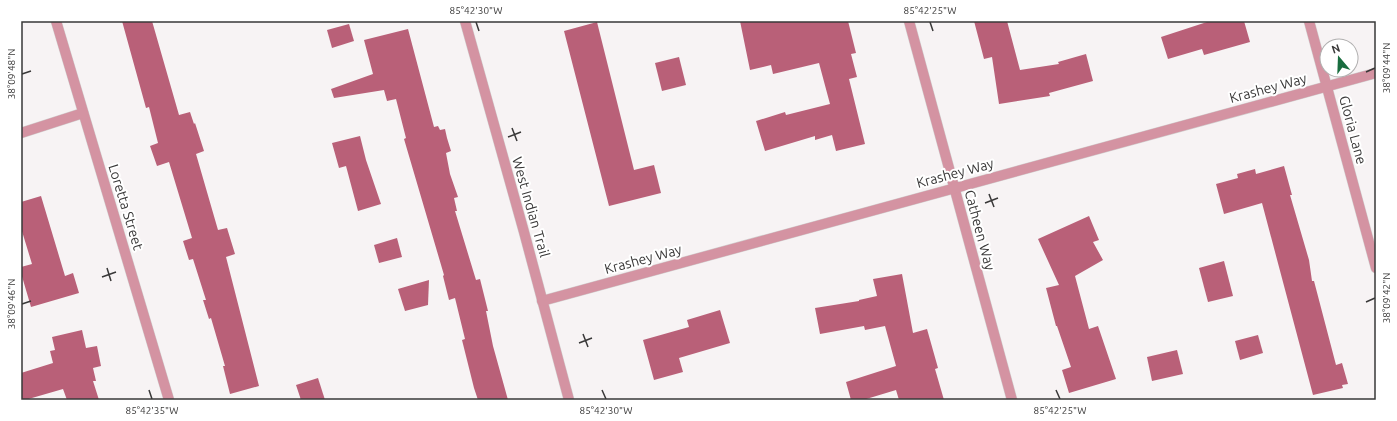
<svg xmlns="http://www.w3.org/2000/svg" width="1397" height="421" font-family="Ubuntu,sans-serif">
	<rect width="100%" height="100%" fill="#f7f3f4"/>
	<g fill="#b96078">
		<path d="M122 21H152L179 115 190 112 194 124 195 123 204 151 196 154 218 230 227 228 235 254 226 257 259 386 230 394 223 366H225L211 318 209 319 203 300H206L193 259 189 260 183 241 192 238 169 162 157 166 150 146 158 143 149 107 146 108Z"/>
		<path d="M740 21H848L856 53 851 54 857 77 849 79 865 144 836 151 832 135 815 140V136L765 151 756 121 785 112 786 115 830 104 819 63 773 74 771 65 750 70Z"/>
		<path d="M974 21H1007L1020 70 1059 64 1058 62 1086 54 1093 81 1049 93 1050 96 999 104 992 57 984 59Z"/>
		<path d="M1210 21H1244L1250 42 1204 55 1202 49 1168 59 1161 37Z"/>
		<path d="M597 22 634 170 654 165 661 193 609 206 564 31Z"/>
		<path d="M349 24 354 41 332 48 327 30Z"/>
		<path d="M408 29 434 127 438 126 440 130 445 129 447 138 451 151 446 153 450 174 458 197 454 198 457 211H455L476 280 480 279 488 311H486L493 346 508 400H478L474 388 462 340 465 339 455 298 449 300 443 276 444 275 404 139 406 138 396 99 387 101 384 90 334 98 331 89 373 74 364 40Z"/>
		<path d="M679 57 686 85 662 91 655 63Z"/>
		<path d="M360 136 366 160 381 204 358 211 346 166 339 168 332 143Z"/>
		<path d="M1284 166 1292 195H1290L1309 260 1312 281H1314L1336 365 1342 363 1348 384 1342 385 1343 388 1313 395 1262 203 1224 214 1216 184 1238 178 1237 174 1255 169 1256 174Z"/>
		<path d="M41 196 65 276 73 273 79 293 31 307 21 273V267L32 264 21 228V202Z"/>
		<path d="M1089 216 1099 240 1093 242 1103 260 1075 276 1089 329 1098 326 1116 379 1069 393 1062 370 1071 367 1057 326H1056L1046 288 1059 285 1038 239Z"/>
		<path d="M397 238 402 257 379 263 374 245Z"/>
		<path d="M1224 261 1233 296 1208 302 1199 268Z"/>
		<path d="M902 274 913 333 927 329 938 368 935 369 944 400H899L896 390 863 400H851L846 382 896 366 885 326 865 330 864 326 820 334 815 308 859 301V300L877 296 873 279Z"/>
		<path d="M429 280 428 305 405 311 398 289Z"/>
		<path d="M720 310 730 343 679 358 683 372 654 380 643 340 689 327 687 320Z"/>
		<path d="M82 330 86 348 97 346 101 366 93 368 96 381H93L99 400H67L63 389 25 400H21V373L53 363 50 351 55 350 52 337Z"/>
		<path d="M1258 335 1263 353 1240 360 1235 341Z"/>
		<path d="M1177 350 1183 374 1152 381 1147 357Z"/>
		<path d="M318 378 325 400H301L296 385Z"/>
	</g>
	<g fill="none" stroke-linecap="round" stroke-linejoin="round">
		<g stroke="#d1cece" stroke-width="11">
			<g id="minor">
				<path d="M56 21 169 400"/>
				<path d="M465 21 524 232 569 400"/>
				<path d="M909 21 1012 400"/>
				<path d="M1309 21 1376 268"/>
				<path d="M21 133 83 113"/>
				<path d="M542 301 1376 73"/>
			</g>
		</g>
		<use href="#minor" stroke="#d493a2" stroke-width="10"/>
	</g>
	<path fill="none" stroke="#393838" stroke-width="1.5" d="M476 22 479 31M930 22 933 31M1366 72 1375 68M22 74 31 71M512 128 517 141M508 137 521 132M989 194 994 207M985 203 998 198M107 268 111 281M102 277 116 272M1366 302 1375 298M22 304 31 301M583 334 588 347M579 343 592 338M149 390 152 399M602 390 606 399M1056 390 1060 399"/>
	<g text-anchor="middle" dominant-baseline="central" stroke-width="4" stroke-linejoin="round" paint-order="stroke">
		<g font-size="14" fill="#393838" stroke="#fff">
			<text transform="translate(1268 88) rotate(-15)">Krashey Way</text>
			<text transform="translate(1353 130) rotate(75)">Gloria Lane</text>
			<text transform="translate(955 173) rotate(-15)">Krashey Way</text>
			<text transform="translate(126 207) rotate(73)">Loretta Street</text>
			<text transform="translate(531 207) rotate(74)">West Indian Trail</text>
			<text transform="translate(980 230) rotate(75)">Catheen Way</text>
			<text transform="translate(643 259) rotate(-15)">Krashey Way</text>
		</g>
	</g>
	<rect width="1397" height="421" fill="none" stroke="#ffffff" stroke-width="44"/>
	<g transform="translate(1339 58) rotate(341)"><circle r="19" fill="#ffffff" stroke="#b0afaf"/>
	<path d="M0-3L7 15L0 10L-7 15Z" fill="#196d3f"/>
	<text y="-6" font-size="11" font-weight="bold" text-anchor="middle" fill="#393838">N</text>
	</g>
	<rect x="22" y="22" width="1353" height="377" fill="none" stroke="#393838" stroke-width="1.5"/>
	<g font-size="10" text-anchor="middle" fill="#393838">
		<text x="476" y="14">85°42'30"W</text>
		<text x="930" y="14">85°42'25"W</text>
		<text transform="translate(1386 68) rotate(-90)" y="4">38°09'44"N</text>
		<text transform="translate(11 74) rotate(-90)" y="4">38°09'48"N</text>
		<text transform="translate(1386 298) rotate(-90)" y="4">38°09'42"N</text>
		<text transform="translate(11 304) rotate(-90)" y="4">38°09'46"N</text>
		<text x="152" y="414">85°42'35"W</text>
		<text x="606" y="414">85°42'30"W</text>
		<text x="1060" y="414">85°42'25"W</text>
	</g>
</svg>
